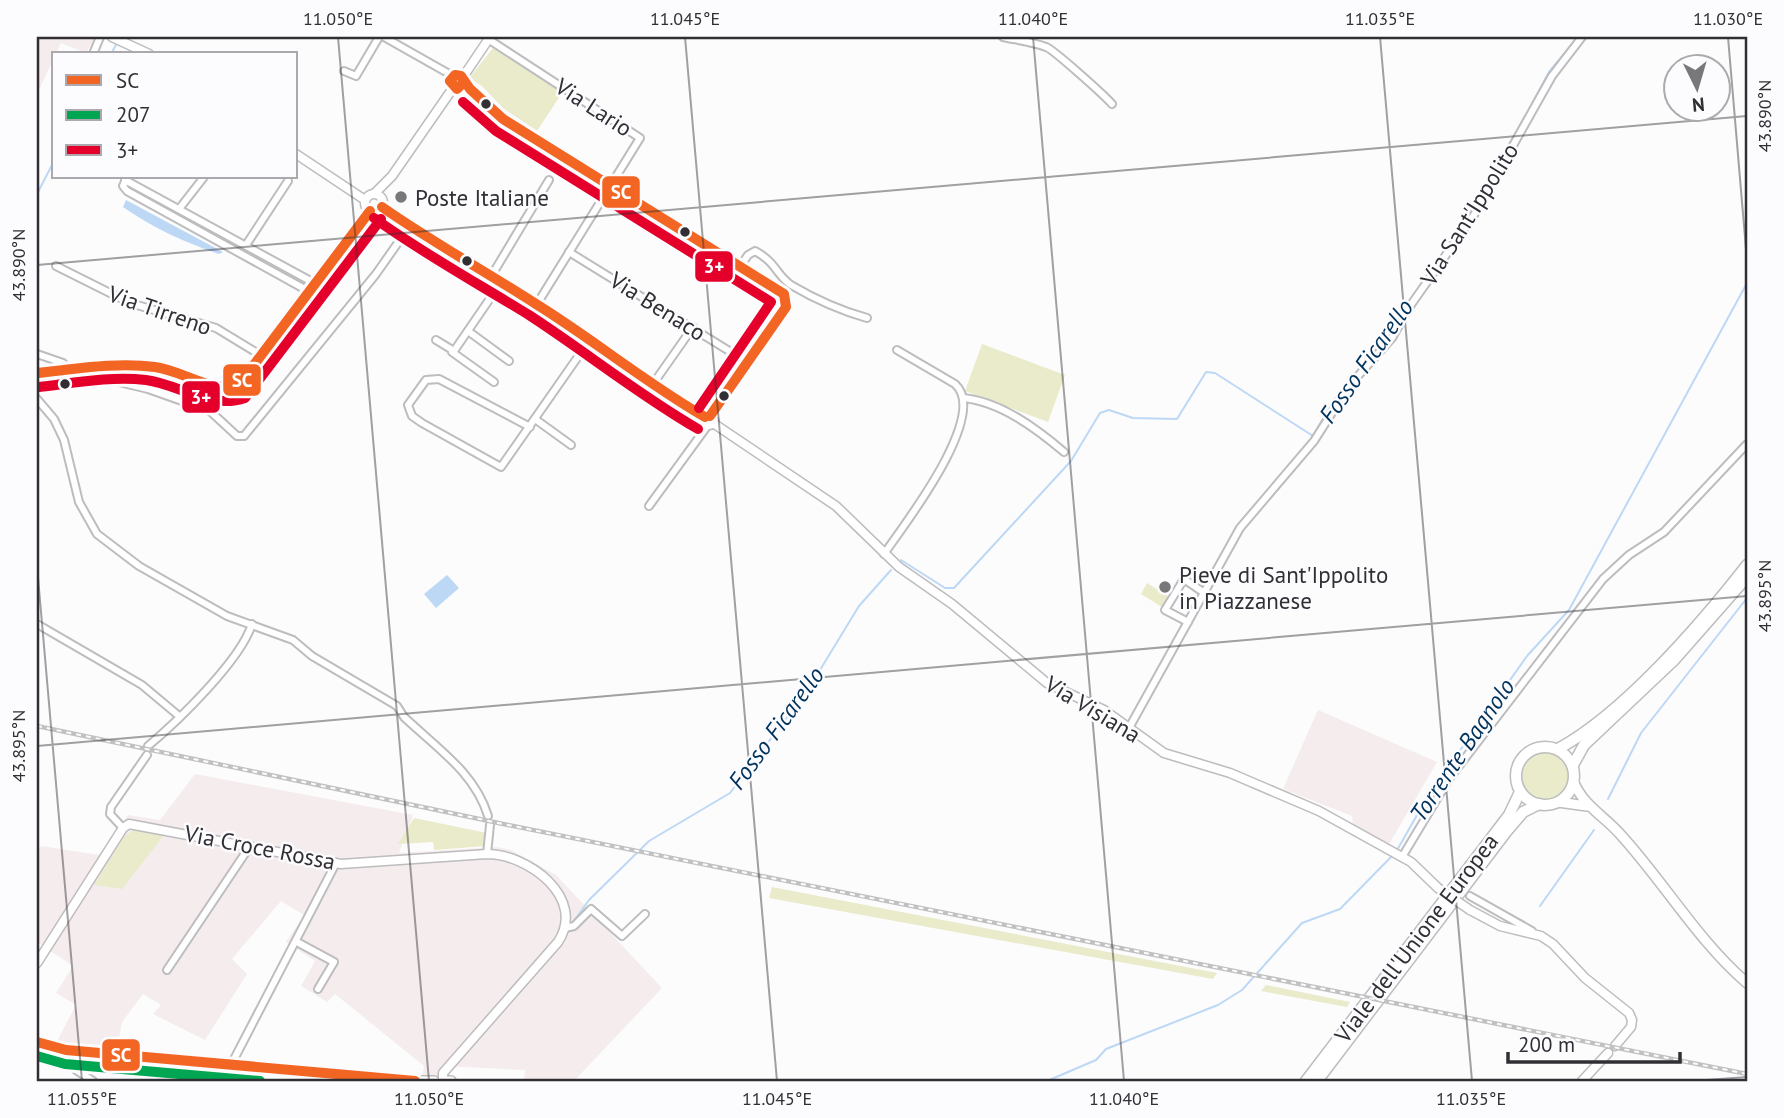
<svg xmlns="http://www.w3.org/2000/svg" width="1784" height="1118" font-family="'PT Sans',sans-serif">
	<rect width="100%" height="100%" fill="#fcfcfd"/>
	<g fill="#f5eced">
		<path d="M37 37H95L86 53 61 43 37 94Z"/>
		<path d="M1318 710 1437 762 1389 844 1353 828 1352 816 1283 789Z"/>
		<path d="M195 774 413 815 399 853 497 847 511 850 556 875 662 988 574 1081H524L525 1070 444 1066 438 1078H422L424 1066 335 994 327 1002 301 986 315 961 286 942 304 915 281 901 232 959 247 974 205 1040 153 1014 161 1005 143 994 122 1022 117 1048 56 1043 76 1005 56 993 73 966 37 942V853L41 846 99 855 128 815 160 820Z"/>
	</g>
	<g fill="#e9ebca">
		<path d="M493 48 562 93 537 131 503 108 482 86 469 78Z"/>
		<path d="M982 344 1065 375 1048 422 965 391Z"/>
		<path d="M1147 583 1171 598 1165 609 1141 594Z"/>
		<circle cx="1544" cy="776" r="25"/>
		<path d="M414 818 487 833 486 846 434 850 433 842 398 844Z"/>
		<path d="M135 829 164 835 122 889 94 885 125 836Z"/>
		<path d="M772 887 1217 973 1213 979 769 898Z"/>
		<path d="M1266 985 1350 1002 1347 1007 1261 991Z"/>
	</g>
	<g fill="#bdd8f5">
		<path d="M126 200 223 252 219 254C184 242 153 228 123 207Z"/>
		<path d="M447 575 459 588 436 608 424 594Z"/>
	</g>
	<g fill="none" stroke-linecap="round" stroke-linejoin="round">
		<g stroke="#bdd8f5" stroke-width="2">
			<path d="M111 54 117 43"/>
			<path d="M1511 143 1549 72 1578 37"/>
			<path d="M37 194 54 161"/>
			<path d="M901 560 945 588H954L1071 461 1100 413 1109 410 1133 418 1177 419 1206 372 1215 373 1313 436 1334 400 1389 334 1484 191"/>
			<path d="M1608 799 1641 733 1747 598"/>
			<path d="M1396 852 1429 794 1527 656 1569 610 1747 283"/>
			<path d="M1540 906 1594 830"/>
			<path d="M576 918 589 900 649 841 730 793 809 688 859 606 891 570"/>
			<path d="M1047 1081 1096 1060 1106 1049 1218 1005 1242 990 1302 923 1340 909 1392 856"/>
		</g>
		<g stroke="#bdbcbe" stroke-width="10">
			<g id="minor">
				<path d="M384 37 453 76"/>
				<path d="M1003 37C1017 40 1033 42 1046 47 1053 49 1105 96 1112 104"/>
				<path d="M488 39 640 138 537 304"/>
				<path d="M93 54 100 37"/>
				<path d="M344 71 356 76 379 37"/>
				<path d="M464 82 503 119 784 294 786 307 710 416"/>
				<path d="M127 177 123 186 127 191 310 292"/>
				<path d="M125 180 316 284"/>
				<path d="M179 209 204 177"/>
				<path d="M246 245 288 181"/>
				<path d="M569 252 747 362"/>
				<path d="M56 266 130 303 216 328 262 356"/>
				<path d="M740 267 748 255 755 251C776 262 777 276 791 285 813 298 842 311 867 318"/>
				<path d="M492 275 549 180"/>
				<path d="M468 331 509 361"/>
				<path d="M436 340 454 351 502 281"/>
				<path d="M452 352 494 382"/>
				<path d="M37 354 63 363"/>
				<path d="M37 379 94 376 148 389 210 411 237 436H244L376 274 409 227"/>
				<path d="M653 384 693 327"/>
				<path d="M964 398C1001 402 1037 429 1064 452"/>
				<path d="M37 399 54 419 64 440 79 502 97 534 139 566 227 616 293 640 312 656 397 706 404 717C437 748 475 773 488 816"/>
				<path d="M535 419 571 445"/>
				<path d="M530 427 439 379 426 380 408 405 412 416 422 423 501 467 589 341"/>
				<path d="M649 506 708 425"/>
				<path d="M884 554C904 525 990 415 955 384L897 350"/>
				<path d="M1188 622 1165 610 1184 579 1203 592"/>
				<path d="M37 624 142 685 179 716"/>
				<path d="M1129 728 1240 528 1314 441 1349 386 1392 338 1408 309 1474 215 1552 76 1582 37"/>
				<path d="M148 746C178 721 241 660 252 624"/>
				<path d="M123 828 110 814 111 807 147 755"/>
				<path d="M487 854 490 825"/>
				<path d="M1402 857 1449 779 1603 579 1629 555 1664 532 1747 444"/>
				<path d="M1470 896 1532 931"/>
				<path d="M565 928 574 926 591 909 622 936 645 914"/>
				<path d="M297 942 334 962 318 989"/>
				<path d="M167 970 250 846"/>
				<path d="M56 1047 76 1070 93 1081"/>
				<path d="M231 1065 336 863"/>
				<path d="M237 1081 245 1066"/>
			</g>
		</g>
		<g stroke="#bdbcbe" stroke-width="11">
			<g id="tertiary">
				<path d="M112 37 149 54"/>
				<circle cx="457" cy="82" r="7"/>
				<path d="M463 77 490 37"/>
				<path d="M296 154 365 200"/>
				<path d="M375 193 392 176 453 88"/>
				<circle cx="374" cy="203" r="9"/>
				<path d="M382 207 439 247 537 304 657 389"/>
				<path d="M628 372 705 417"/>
				<path d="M37 373C77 369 120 361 160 368 183 372 216 394 238 386L370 211"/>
				<circle cx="709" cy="420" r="5"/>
				<path d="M713 423 836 506 899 567 952 604 1047 683 1104 710 1164 753 1230 773 1319 811 1411 862 1438 888"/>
				<path d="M1470 910 1500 926 1541 936 1553 944 1585 978 1629 1013 1632 1020 1631 1027 1615 1046"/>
				<path d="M37 963 123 828 129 824 341 864 487 854C528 854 587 898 558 942L443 1073V1081"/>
				<path d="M1582 1081 1608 1053"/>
			</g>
		</g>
		<g stroke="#bdbcbe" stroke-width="12">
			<g id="secondary">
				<path d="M1574 783C1584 806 1604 816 1620 834 1664 882 1698 941 1747 983"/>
				<path d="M1558 802 1587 806"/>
				<path d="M37 1042 66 1050 415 1081"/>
				<path d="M420 1081H434"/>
				<path d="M446 1081H451"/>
			</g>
		</g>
		<g stroke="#bdbcbe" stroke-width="13">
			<g id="primary">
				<circle cx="1545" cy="776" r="29"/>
				<path d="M1558 749C1624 713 1700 625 1747 565"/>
				<path d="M1573 765 1584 745 1675 659 1747 577"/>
				<path d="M1306 1081 1509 815 1520 792"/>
				<path d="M1317 1081 1506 832 1523 812 1539 804"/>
			</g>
		</g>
		<use href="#minor" stroke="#fff" stroke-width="6"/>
		<use href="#tertiary" stroke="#fff" stroke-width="8"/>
		<use href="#secondary" stroke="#fff" stroke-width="9"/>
		<use href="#primary" stroke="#fff" stroke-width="10"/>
		<g stroke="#c1c1c2" stroke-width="4.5">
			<path id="rail" d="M37 726 508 825 1747 1074"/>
		</g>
		<use href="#rail" stroke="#fcfbfe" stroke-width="2" stroke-dasharray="5" stroke-linecap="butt"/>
		<g stroke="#bdbcbe" stroke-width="11" stroke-linecap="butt">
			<path id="tertiary-bridge" d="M1438 888 1470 910"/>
		</g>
		<use href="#tertiary-bridge" stroke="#fff" stroke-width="8"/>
		<g stroke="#fcfbfe" stroke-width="16">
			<g id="bus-1">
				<path d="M464 82 457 89 450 81 455 75 461 76 470 89 503 119 784 294 786 307 710 416"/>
				<path d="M382 207C432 242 485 271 536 304 594 340 646 383 705 417"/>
				<path d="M37 373C76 369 116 362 155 367 184 371 208 392 238 386L370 211"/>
				<path d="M37 1042 66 1050 415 1081"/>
			</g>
		</g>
		<g stroke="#fcfbfe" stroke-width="16">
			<path id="bus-2" d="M37 1056 65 1064 260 1081"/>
		</g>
		<g stroke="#fcfbfe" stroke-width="16">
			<g id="bus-3">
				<path d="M463 102 496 131 771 302 699 408"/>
				<path d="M374 218C424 254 477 283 529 315 586 352 639 395 698 429"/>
				<path d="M39 387C74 383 110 376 146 380 179 384 210 410 245 398L381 219"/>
			</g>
		</g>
		<use href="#bus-1" stroke="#f26522" stroke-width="10"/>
		<use href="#bus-2" stroke="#00a651" stroke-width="10"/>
		<use href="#bus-3" stroke="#e4002b" stroke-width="10"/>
	</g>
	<path fill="none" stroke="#312f34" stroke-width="2" stroke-opacity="0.45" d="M338 37 429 1081M685 37 777 1081M1033 37 1124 1081M1380 37 1472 1081M1728 37 1747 261M37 265 1747 116M37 566 82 1081M37 746 1747 596M1693 1081 1747 1077"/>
	<g fill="#312f34" stroke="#fcfbfe" stroke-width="2.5">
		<circle cx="486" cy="104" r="6"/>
		<circle cx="685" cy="232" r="6"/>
		<circle cx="467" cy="261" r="6"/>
		<circle cx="65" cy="384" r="6"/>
		<circle cx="724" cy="396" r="6"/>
	</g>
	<g fill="#78777a" stroke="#fcfbfe" stroke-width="2.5">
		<circle cx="401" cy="197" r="7"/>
		<circle cx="1165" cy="587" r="7"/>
	</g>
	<g text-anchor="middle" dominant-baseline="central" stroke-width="5" stroke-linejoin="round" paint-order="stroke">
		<g font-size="23" fill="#312f34" stroke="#fcfbfe">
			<text transform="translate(594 107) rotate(33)">Via Lario</text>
			<text transform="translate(1469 214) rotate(-58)">Via Sant'Ippolito</text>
			<text transform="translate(658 306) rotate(32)">Via Benaco</text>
			<text transform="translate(160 310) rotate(19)">Via Tirreno</text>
			<text transform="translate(1093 709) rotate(31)">Via Visiana</text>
			<text transform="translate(260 847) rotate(11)">Via Croce Rossa</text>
			<text transform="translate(1416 938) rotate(-53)">Viale dell'Unione Europea</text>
		</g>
		<g font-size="23" fill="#312f34" stroke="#fcfbfe" text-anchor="start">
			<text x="415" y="197">Poste Italiane</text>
			<text x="1179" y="574">Pieve di Sant'Ippolito<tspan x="1179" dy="26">in Piazzanese</tspan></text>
		</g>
		<g font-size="24" font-style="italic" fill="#00335c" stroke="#fcfbfe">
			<text transform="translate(1366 361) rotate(-55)">Fosso Ficarello</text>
			<text transform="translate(776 728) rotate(-54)">Fosso Ficarello</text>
			<text transform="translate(1462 750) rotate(-56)">Torrente Bagnolo</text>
		</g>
	</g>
	<g stroke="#fcfbfe" stroke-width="2.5">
		<rect x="601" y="175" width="40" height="34" rx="7" fill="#f26522"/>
		<rect x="694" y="250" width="40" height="33" rx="7" fill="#e4002b"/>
		<rect x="222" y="363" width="40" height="34" rx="7" fill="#f26522"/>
		<rect x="181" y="380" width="40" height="34" rx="7" fill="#e4002b"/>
		<rect x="101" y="1038" width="40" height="34" rx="7" fill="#f26522"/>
	</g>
	<g font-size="19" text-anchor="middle" font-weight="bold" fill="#fff">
		<text x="621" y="199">SC</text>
		<text x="714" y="273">3+</text>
		<text x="242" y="387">SC</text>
		<text x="201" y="404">3+</text>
		<text x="121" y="1062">SC</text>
	</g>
	<rect width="1784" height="1118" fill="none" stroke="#fcfbfe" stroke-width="77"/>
	<rect x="52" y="52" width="245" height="126" fill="#fcfbfe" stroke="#aba9ad" stroke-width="2"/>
	<rect x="66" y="75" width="35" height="10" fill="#f26522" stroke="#aba9ad" stroke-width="2"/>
	<text x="116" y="88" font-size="21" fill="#312f34">SC</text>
	<rect x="66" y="110" width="35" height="10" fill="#00a651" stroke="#aba9ad" stroke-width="2"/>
	<text x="116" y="122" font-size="21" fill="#312f34">207</text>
	<rect x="66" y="145" width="35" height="10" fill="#e4002b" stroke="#aba9ad" stroke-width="2"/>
	<text x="116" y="158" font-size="21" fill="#312f34">3+</text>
	<g transform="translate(1697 88) rotate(175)"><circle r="33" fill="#fcfbfe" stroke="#aba9ad" stroke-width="2"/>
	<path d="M0-5L12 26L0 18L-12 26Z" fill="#78777a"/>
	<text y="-10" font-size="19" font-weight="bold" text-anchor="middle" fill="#312f34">N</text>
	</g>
	<path d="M1508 1052v10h172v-10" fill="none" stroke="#312f34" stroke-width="3.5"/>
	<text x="1518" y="1052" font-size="21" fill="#312f34" stroke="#fcfbfe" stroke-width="5" paint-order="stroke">200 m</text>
	<rect x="38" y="38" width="1708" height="1042" fill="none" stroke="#312f34" stroke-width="2.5"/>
	<g font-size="18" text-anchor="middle" fill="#312f34">
		<text x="338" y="25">11.050°E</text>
		<text x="685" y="25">11.045°E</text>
		<text x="1033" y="25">11.040°E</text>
		<text x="1380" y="25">11.035°E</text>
		<text x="1728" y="25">11.030°E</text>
		<text transform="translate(1765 116) rotate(-90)" y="6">43.890°N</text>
		<text transform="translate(19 265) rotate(-90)" y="6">43.890°N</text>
		<text transform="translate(1765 596) rotate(-90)" y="6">43.895°N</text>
		<text transform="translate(19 746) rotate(-90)" y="6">43.895°N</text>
		<text x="82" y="1105">11.055°E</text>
		<text x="429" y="1105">11.050°E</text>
		<text x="777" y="1105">11.045°E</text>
		<text x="1124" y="1105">11.040°E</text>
		<text x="1471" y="1105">11.035°E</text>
	</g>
</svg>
